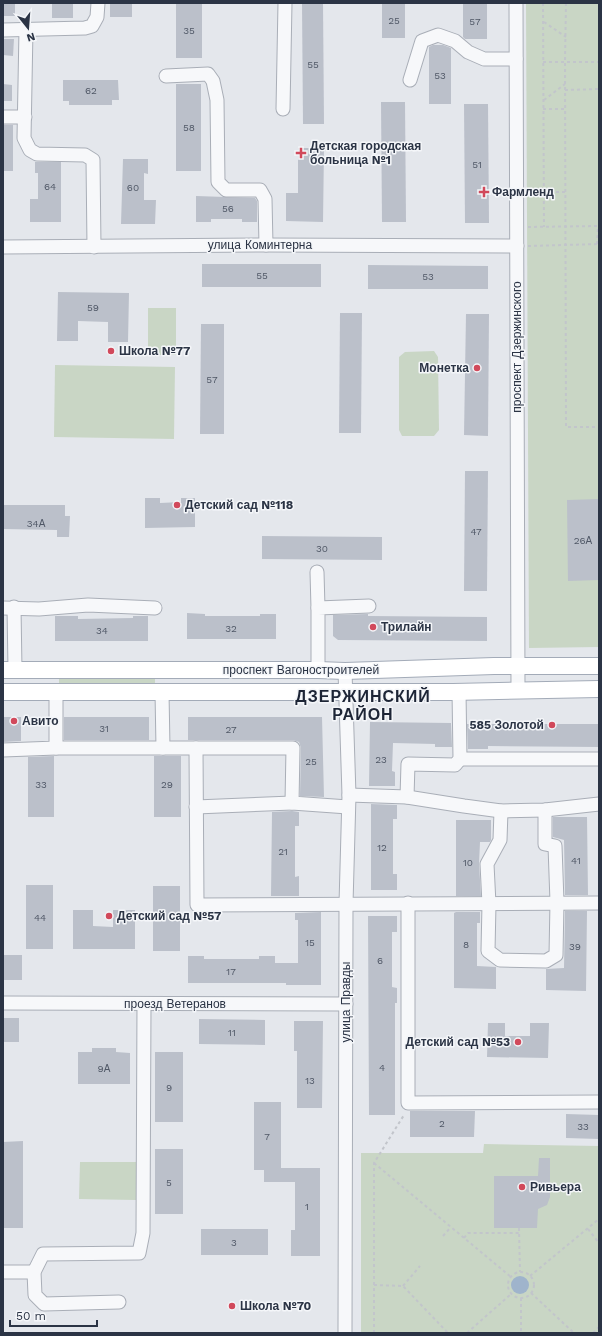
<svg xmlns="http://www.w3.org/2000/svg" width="602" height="1336" font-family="'Work Sans',sans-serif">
	<rect width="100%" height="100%" fill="#e4e7ec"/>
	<g fill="#c9d6c5">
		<path d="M526 3H599V647L529 648Z"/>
		<rect x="148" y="308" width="28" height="47"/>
		<path d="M434 351 438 357 439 430 434 436H402L399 430V357L405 352Z"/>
		<path d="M55 365 175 367 174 439 54 437Z"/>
		<rect x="59" y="678" width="96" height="9"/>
		<path d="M484 1144 599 1146V1333H361V1153H483Z"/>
		<path d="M80 1162H136V1200L79 1199Z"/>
	</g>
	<circle fill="#9fb4cc" cx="520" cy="1285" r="9"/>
	<g fill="#bbc0ca">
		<rect x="3" y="3" width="12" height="13"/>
		<rect x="52" y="3" width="21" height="15"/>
		<rect x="110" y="3" width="22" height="14"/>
		<rect x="176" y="3" width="26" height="55"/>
		<path d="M302 3H323L324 124H303Z"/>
		<rect x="382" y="3" width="23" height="35"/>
		<path d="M463 3H487V39H465L463 37Z"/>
		<path d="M3 39H14L13 56 3 55Z"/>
		<path d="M433 45H443L451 48V104H429V47Z"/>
		<path d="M63 80H118L119 100H112V105H69V101H63Z"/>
		<path d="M3 84 12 85V101H3Z"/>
		<rect x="176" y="84" width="25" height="87"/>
		<path d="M381 102H405L406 222H382Z"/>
		<path d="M464 104H488L489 223H465Z"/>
		<rect x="3" y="125" width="10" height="46"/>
		<path d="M298 148H324L323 222 286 221V193H298Z"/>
		<path d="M123 159H148V174L144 173V200H156L155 224H121Z"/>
		<path d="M35 162H61V222H30V199H38V173H35Z"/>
		<path d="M196 196 255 198 257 201V222H242V219H211V222H196Z"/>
		<rect x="202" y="264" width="119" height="23"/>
		<path d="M368 265 488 266V289H368Z"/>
		<path d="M58 292 129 293 128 342H108V322L78 321V341H57Z"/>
		<path d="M340 313H362L361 433H339Z"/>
		<path d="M466 314H489L488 436 464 435Z"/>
		<path d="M201 324H224V434H200Z"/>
		<path d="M465 471H488L487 591H464Z"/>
		<path d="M145 498H160V503L181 502V498H195V527L145 528Z"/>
		<path d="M599 499V580L568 581 567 500Z"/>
		<path d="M3 505H65V516H70L69 537H57V530L3 529Z"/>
		<path d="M262 536 382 537V560L262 559Z"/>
		<path d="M187 613 205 614V616H260V614H276V639H187Z"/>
		<path d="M368 614V616L487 617V641L338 640 333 636V615Z"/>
		<path d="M55 616H78V619L133 618V616H148V641H55Z"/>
		<path d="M3 717H21V741L3 742Z"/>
		<rect x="64" y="717" width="85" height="23"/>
		<path d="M188 717H322L324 797 300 796 301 748 299 742 293 740H188Z"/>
		<path d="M370 722 451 723 452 747H435V744L393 743 392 771 395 772V786H369Z"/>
		<path d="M467 724H599V747L488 746V749H468Z"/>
		<path d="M54 756V817H28V757Z"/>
		<rect x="154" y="756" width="27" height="61"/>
		<path d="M371 804 397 805V819H393V874H397V890H371Z"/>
		<path d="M292 811 299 812V826H295V877L299 876V896H271L272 812Z"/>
		<path d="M553 817H587L588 895H565L564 840 553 837Z"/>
		<path d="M456 820H491V840L490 842H480L479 864 481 896H456Z"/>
		<rect x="26" y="885" width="27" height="64"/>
		<rect x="153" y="886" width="27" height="65"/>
		<path d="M73 910H93V926L113 927V910H135V949H73Z"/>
		<path d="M565 911H587L586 991 546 990V969L564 968Z"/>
		<path d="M321 912V985H286V983H188V956H204V959H259V956H275V963H298V920H295V913Z"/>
		<path d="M456 912H480V923H477V966L496 967V989L454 988V913Z"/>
		<path d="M368 916H397V932H392V987L397 988V1003H395V1115H369Z"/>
		<rect x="3" y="955" width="19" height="25"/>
		<rect x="3" y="1018" width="16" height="24"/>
		<path d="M199 1019 265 1020V1045L199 1044Z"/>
		<path d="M294 1021H323L322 1108H297V1051H294Z"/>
		<path d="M488 1023H505V1036H530V1023H549L548 1058 487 1057Z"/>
		<path d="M92 1048H116V1052L130 1053V1084H78V1052H92Z"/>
		<rect x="155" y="1052" width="28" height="70"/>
		<path d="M254 1102H281V1168H320V1256H291V1230H295V1182H264V1170H254Z"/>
		<path d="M410 1111H475L474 1137H410Z"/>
		<path d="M566 1114 599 1115V1139L566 1138Z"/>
		<path d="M23 1141V1228H3V1142Z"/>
		<rect x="155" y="1149" width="28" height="65"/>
		<path d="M539 1158H550V1197L547 1205 538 1209 537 1228H494V1176H538Z"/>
		<rect x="201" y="1229" width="67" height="26"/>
	</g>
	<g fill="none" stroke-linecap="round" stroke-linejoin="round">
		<g stroke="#a9aeb7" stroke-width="15">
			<g id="minor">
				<path d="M516 3 518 691"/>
				<path d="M26 29 24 138 30 150 37 154 85 155 93 160 94 247"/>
				<path d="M3 30 85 28 92 26 97 17 98 3"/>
				<path d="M166 76 208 74 213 81 217 100 218 182 226 190H260L265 199 266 245"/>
				<path d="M410 80 422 41 438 35 455 41 468 52 484 59H516"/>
				<path d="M283 109 285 3"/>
				<path d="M3 117H25"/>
				<path d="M3 247 266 245 517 246"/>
				<path d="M317 572 318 608"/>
				<path d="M14 607 15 670"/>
				<path d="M3 608 39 609 88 605 155 608"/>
				<path d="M318 670V608L369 606"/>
				<path d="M345 671 349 795 346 904 345 1333"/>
				<path d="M162 692 163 748H293L292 803 348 807"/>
				<path d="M56 748H163"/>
				<path d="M196 748 197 905 599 903"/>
				<path d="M3 750 56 748V693"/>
				<path d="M460 759H599"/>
				<path d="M349 795 407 797 464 806 501 811 545 810 599 804"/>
				<path d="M407 797 408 764 455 765 460 759 459 691"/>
				<path d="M196 807 292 803"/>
				<path d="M501 811 500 840 487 864 489 904 488 951 500 960 546 961 556 955 557 902 555 846 545 844V810"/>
				<path d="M408 903V1103L599 1102"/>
				<path d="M3 1003 346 1004"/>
				<path d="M3 1272H34"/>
				<path d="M119 1302 44 1304 35 1295 34 1272 43 1254 139 1253 143 1233 144 1004"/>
			</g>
		</g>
		<g stroke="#a3abb8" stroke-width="18">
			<g id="major">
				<path d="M3 670H318L345 671 494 666H599"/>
				<path d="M3 692H453L599 689"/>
			</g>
		</g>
		<g stroke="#c2c5cb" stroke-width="2" stroke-dasharray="3 3" stroke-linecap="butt">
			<path d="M543 3 544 227"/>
			<path d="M566 3 565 62 566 427H599"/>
			<path d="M544 22 566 37"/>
			<path d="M543 62H599"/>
			<path d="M565 90 599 89"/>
			<path d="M544 100 565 84"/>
			<path d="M543 109H565"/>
			<path d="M544 192H566"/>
			<path d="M528 227 599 226"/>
			<path d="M597 244 598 226"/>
			<path d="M528 246 599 244"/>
			<path d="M374 1163 511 1277"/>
			<path d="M519 1228 520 1272"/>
			<path d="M588 1229 599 1243"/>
			<path d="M443 1236 451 1227"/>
			<path d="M464 1238 468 1233H519"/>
			<circle cx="521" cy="1285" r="13"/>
			<path d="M530 1276 599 1219"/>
			<path d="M374 1285 403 1286 448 1333"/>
			<path d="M403 1286 420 1266"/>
			<path d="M531 1293 574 1333"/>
			<path d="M521 1298V1333"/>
			<path d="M374 1333V1163L404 1115"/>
			<path d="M467 1333 511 1294"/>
			<path d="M593 1333 599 1327"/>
		</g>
		<use href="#minor" stroke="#f7f8fa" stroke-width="13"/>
		<use href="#major" stroke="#fff" stroke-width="16"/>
	</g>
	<g fill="#d1495b" stroke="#f4f6f9" stroke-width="1.5">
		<path d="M299 147h4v4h4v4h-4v4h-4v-4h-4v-4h4z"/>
		<path d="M482 186h4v4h4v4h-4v4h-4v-4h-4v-4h4z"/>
		<circle cx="111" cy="351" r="4"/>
		<circle cx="477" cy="368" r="4"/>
		<circle cx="177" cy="505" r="4"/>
		<circle cx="373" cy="627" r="4"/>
		<circle cx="14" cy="721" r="4"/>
		<circle cx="552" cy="725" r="4"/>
		<circle cx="109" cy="916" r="4"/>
		<circle cx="518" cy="1042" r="4"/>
		<circle cx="522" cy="1187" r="4"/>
		<circle cx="232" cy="1306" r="4"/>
	</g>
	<g text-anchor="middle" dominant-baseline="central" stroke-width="3" stroke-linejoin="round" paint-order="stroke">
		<g font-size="10" fill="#4f5766">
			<text x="394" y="20">25</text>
			<text x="475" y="21">57</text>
			<text x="189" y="30">35</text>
			<text x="313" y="64">55</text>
			<text x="440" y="75">53</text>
			<text x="91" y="90">62</text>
			<text x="189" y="127">58</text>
			<text x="477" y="164">51</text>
			<text x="50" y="186">64</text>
			<text x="133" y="187">60</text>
			<text x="228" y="208">56</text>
			<text x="262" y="275">55</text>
			<text x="428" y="276">53</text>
			<text x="93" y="307">59</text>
			<text x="212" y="379">57</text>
			<text x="36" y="523">34А</text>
			<text x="476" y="531">47</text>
			<text x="583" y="540">26А</text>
			<text x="322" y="548">30</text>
			<text x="231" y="628">32</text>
			<text x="102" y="630">34</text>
			<text x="104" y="728">31</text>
			<text x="231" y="729">27</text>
			<text x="381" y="759">23</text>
			<text x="311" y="761">25</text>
			<text x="41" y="784">33</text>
			<text x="167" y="784">29</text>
			<text x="382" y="847">12</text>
			<text x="283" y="851">21</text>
			<text x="576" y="860">41</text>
			<text x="468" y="862">10</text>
			<text x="40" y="917">44</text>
			<text x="310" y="942">15</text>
			<text x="466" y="944">8</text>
			<text x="575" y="946">39</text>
			<text x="380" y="960">6</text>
			<text x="231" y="971">17</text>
			<text x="232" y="1032">11</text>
			<text x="382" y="1067">4</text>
			<text x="104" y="1068">9А</text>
			<text x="310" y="1080">13</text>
			<text x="169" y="1087">9</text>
			<text x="442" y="1123">2</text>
			<text x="583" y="1126">33</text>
			<text x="267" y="1136">7</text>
			<text x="169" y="1182">5</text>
			<text x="307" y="1206">1</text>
			<text x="234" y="1242">3</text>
		</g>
		<g font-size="12" font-weight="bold" fill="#2b3445" stroke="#f4f6f9" text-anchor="start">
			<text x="310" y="146">Детская городская<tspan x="310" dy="14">больница №1</tspan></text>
			<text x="492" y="192">Фармленд</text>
			<text x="119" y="351">Школа №77</text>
			<text x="469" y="368" text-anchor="end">Монетка</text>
			<text x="185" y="505">Детский сад №118</text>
			<text x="381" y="627">Трилайн</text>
			<text x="22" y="721">Авито</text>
			<text x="544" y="725" text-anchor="end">585 Золотой</text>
			<text x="117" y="916">Детский сад №57</text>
			<text x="510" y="1042" text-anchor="end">Детский сад №53</text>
			<text x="530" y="1187">Ривьера</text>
			<text x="240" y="1306">Школа №70</text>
		</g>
		<g font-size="12" fill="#2b3445" stroke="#f4f6f9">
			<text x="260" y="245">улица Коминтерна</text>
			<text transform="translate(517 347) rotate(-90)">проспект Дзержинского</text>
			<text x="301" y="670">проспект Вагоностроителей</text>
			<text transform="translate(346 1002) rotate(-90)">улица Правды</text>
			<text x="175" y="1004">проезд Ветеранов</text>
		</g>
		<g font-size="16" font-weight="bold" letter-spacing="1" fill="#1d2536" stroke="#f4f6f9">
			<text x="363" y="696">ДЗЕРЖИНСКИЙ<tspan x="363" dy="18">РАЙОН</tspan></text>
		</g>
	</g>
	<rect width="602" height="1336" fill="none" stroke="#2b3445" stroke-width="8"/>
	<g transform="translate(28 28) rotate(163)" stroke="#f4f6f9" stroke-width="3" paint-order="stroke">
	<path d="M0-3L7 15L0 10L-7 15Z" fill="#2b3445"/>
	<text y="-6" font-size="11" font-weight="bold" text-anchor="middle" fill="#2b3445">N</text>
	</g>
	<path d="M10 1320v6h87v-6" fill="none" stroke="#2b3445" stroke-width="2"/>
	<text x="16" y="1320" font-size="12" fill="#2b3445" stroke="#f4f6f9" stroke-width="3" paint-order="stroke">50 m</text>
</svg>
